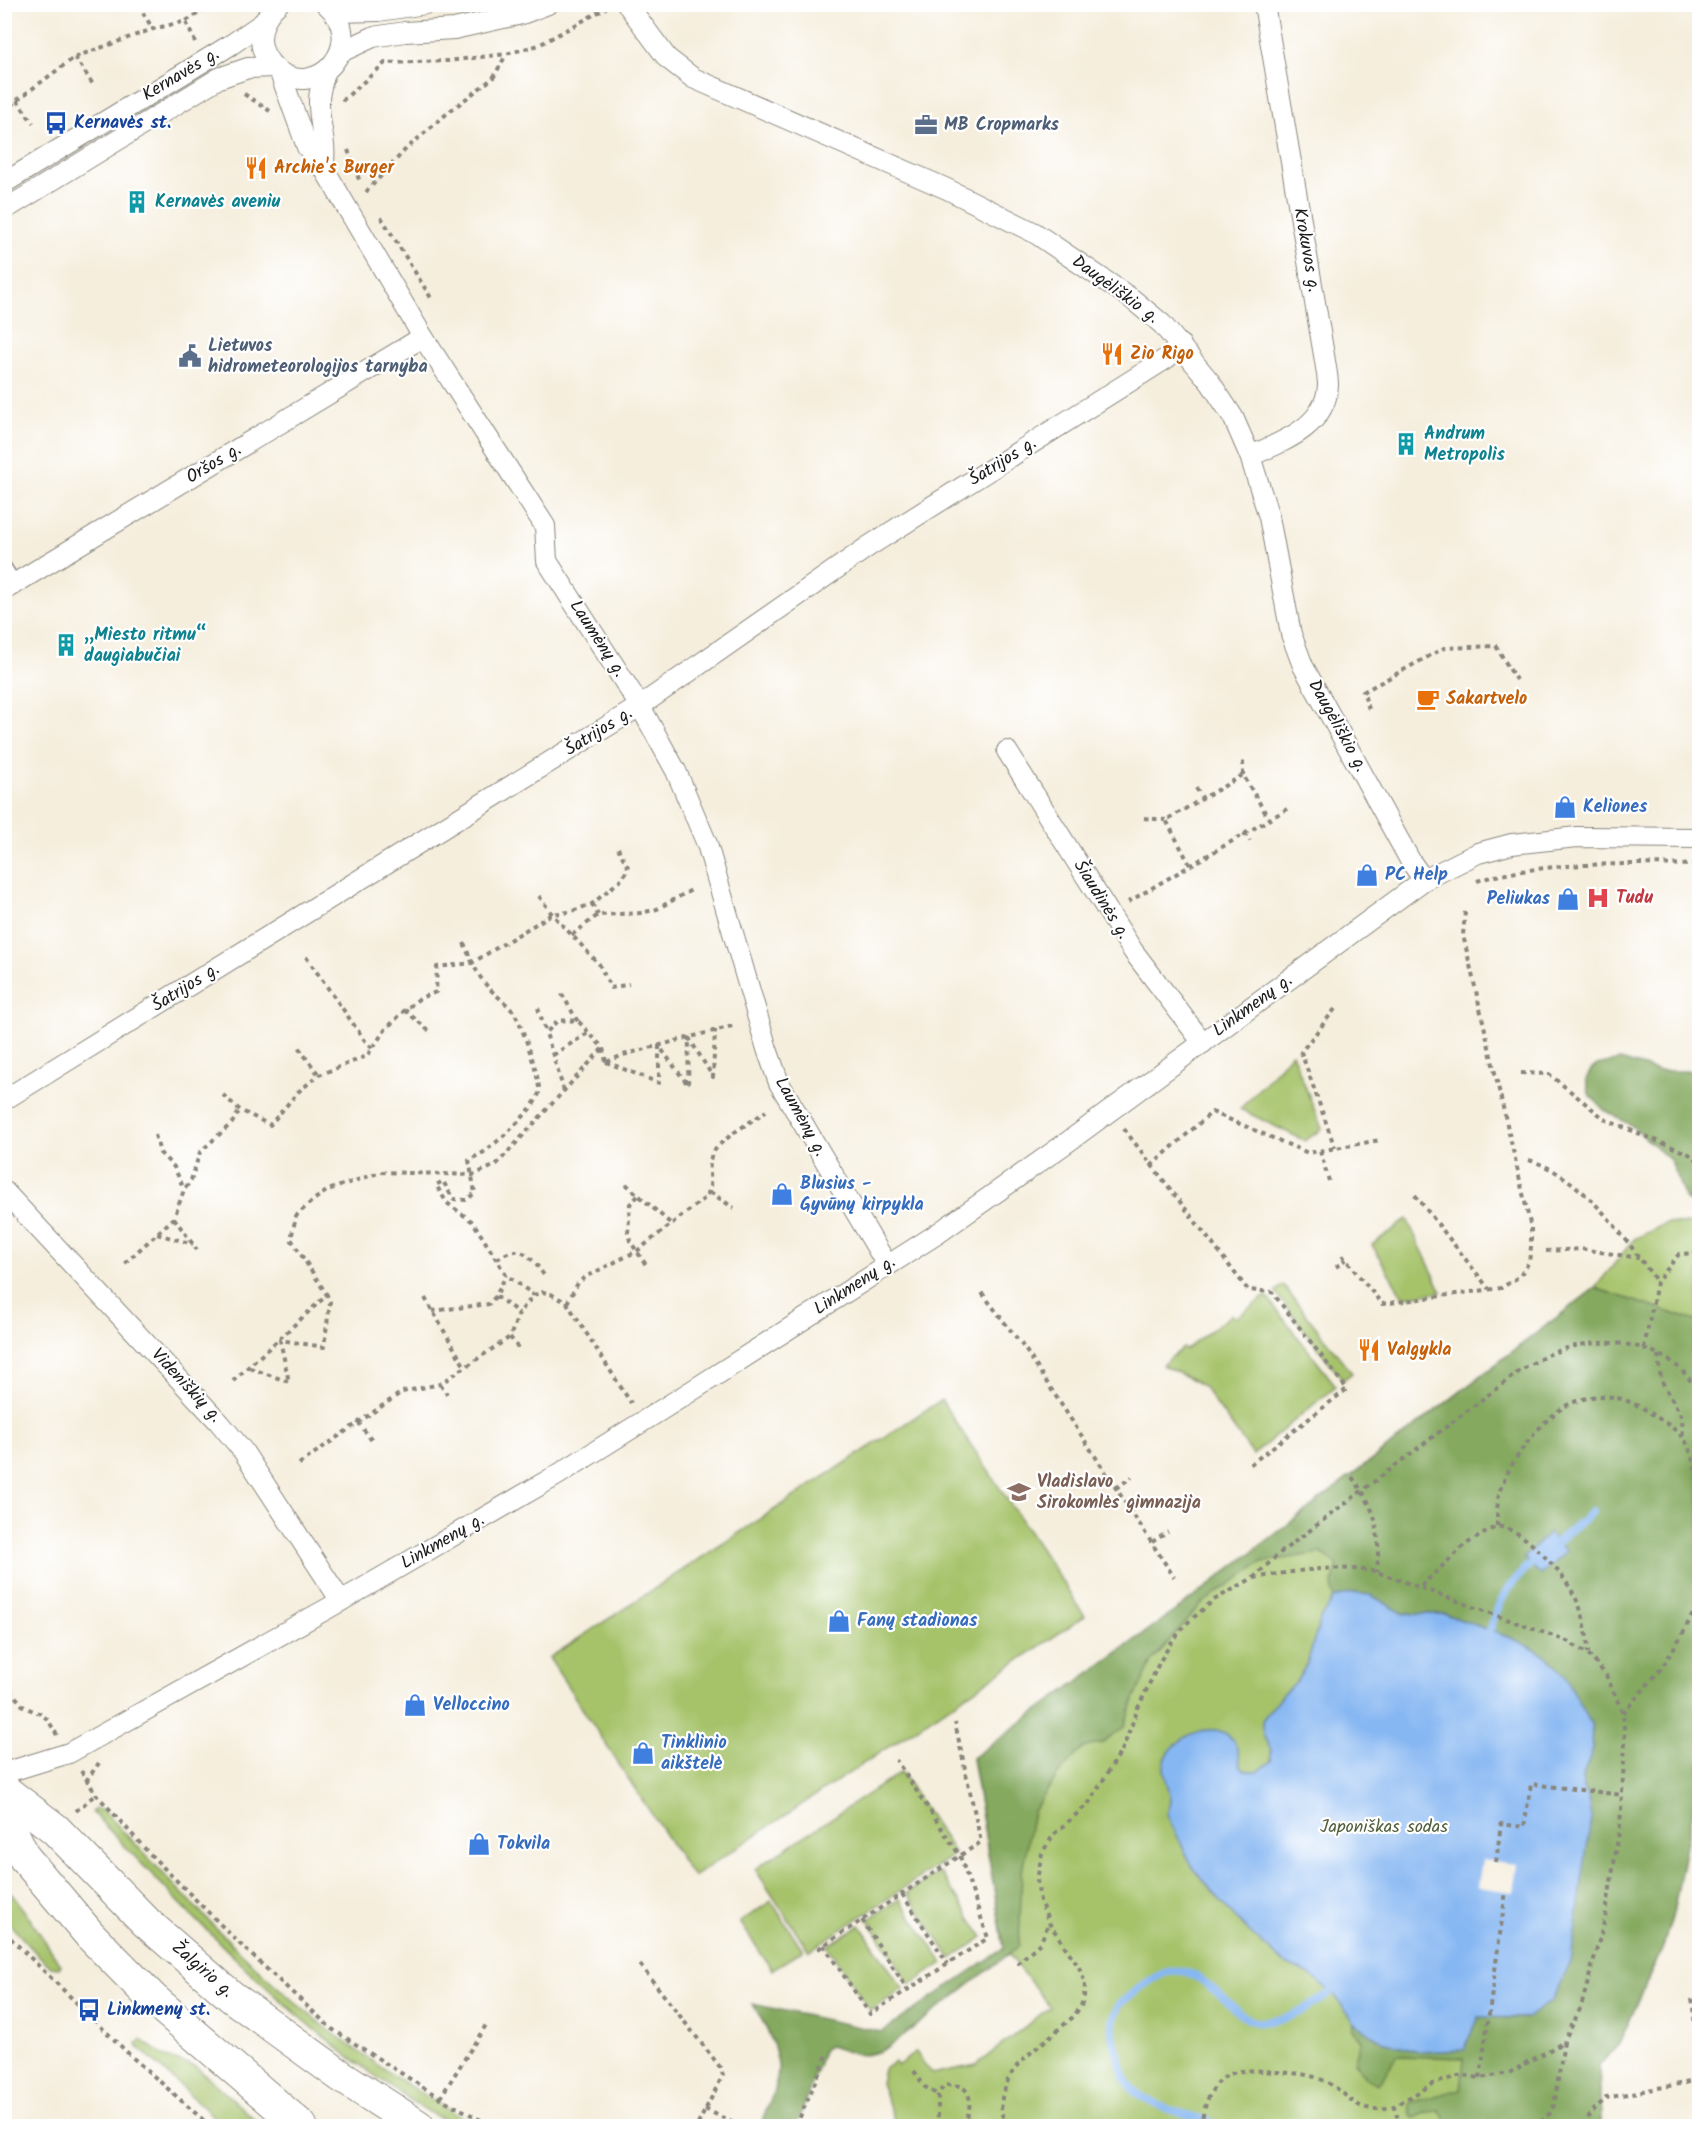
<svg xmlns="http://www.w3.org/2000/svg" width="1704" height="2131" font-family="Kalam,sans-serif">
	<rect width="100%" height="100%" fill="#fff"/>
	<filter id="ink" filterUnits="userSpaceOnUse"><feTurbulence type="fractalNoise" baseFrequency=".0167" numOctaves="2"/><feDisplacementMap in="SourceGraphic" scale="12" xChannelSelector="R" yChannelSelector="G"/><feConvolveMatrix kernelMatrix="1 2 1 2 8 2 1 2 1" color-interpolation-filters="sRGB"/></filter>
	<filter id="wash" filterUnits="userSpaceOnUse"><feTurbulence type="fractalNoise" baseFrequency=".008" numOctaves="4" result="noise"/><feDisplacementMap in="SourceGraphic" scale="24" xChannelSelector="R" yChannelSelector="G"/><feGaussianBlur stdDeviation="1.35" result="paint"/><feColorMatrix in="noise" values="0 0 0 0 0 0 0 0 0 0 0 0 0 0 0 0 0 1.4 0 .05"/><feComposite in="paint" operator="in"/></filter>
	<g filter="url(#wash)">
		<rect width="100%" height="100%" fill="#f5eedd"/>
		<g fill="#a6c36b" stroke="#617044" stroke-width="1.5">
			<path d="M1292 1053 1322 1129 1305 1141 1240 1109Z"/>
			<path d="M1407 1219 1442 1292 1403 1297 1372 1245Z"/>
			<path d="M1667 1223 1699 1225V1777L1673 1914 1663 1946 1619 2044 1599 2065 1601 2126H896L881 2083 884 2069 894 2062 897 2066 916 2052 931 2074 976 2065 1050 2007 1004 1948 972 1758 1186 1603 1595 1288 1634 1239Z"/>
			<path d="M1283 1285 1352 1373 1343 1380 1275 1292Z"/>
			<path d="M1266 1296 1336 1386 1253 1455 1203 1386 1195 1381 1162 1365 1183 1348 1185 1350 1232 1314 1235 1318Z"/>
			<path d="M941 1400 1085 1616 693 1877 549 1658Z"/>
			<path d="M901 1772 955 1854 809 1951 755 1869Z"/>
			<path d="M95 1809 103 1810C170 1880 235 1953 310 2015 362 2057 418 2093 477 2126 444 2127 418 2105 391 2087 278 2010 186 1910 92 1812Z"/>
			<path d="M940 1872 983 1937 951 1959 907 1893Z"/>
			<path d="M10 1892C29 1915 44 1941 61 1965L59 1968 51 1967 36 1953 5 1919V1896Z"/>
			<path d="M900 1899 943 1963 910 1985 868 1919Z"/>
			<path d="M771 1901 803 1950 772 1970 740 1922Z"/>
			<path d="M860 1925 903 1989 870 2011 827 1946Z"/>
			<path d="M141 2040 166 2057 196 2067 262 2126H224L138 2047 137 2043Z"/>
		</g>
		<g fill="#84a95f" stroke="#50623e" stroke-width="1.5">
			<path d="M1620 1060 1658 1071H1699V1208L1685 1199 1671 1161 1631 1125 1604 1110 1589 1094 1586 1079 1591 1070 1597 1065Z"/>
			<path d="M1595 1288 1699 1322V1777L1673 1914 1663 1946 1619 2044 1599 2065 1601 2126H1444L1445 2118 1439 2111 1427 2112 1415 2118 1411 2115 1409 2103 1461 2089 1464 2058 1398 2056 1378 2084 1367 2079 1354 2062 1361 2041 1352 2028 1354 2023 1382 2041 1479 2017 1527 2018 1588 1797 1583 1789V1777L1593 1749 1591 1724 1547 1656 1516 1640 1445 1614H1404L1371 1595 1352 1593 1334 1598 1332 1583 1338 1566 1321 1553 1262 1562 1200 1605 1153 1660 1135 1697 1124 1727 1103 1743 1082 1748 1058 1775 1033 1811 1022 1872 1019 1946 887 2048C862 2060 855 2054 830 2046L824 2049 798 2121 791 2126H760C766 2111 774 2095 777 2078 783 2056 764 2023 753 2004L882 2032 1004 1948 972 1758 1186 1603Z"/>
		</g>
		<g fill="#87b7f2" stroke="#526a87" stroke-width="1.5">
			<path d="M1549 1533 1566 1551 1541 1575 1524 1558Z"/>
			<path d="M1352 1593 1371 1595 1404 1614H1445L1516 1640 1547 1656 1565 1676 1591 1724 1593 1749 1583 1777V1789L1588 1797 1591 1818 1571 1962 1551 2001 1527 2018 1479 2017 1464 2050 1422 2052 1382 2041 1354 2023 1336 1997 1324 1986 1308 1974 1284 1963 1240 1923 1221 1902 1192 1866 1167 1815C1168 1811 1170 1806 1171 1802 1171 1788 1161 1775 1165 1761 1171 1739 1211 1719 1229 1736 1237 1743 1240 1756 1240 1766L1247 1771H1259L1271 1761V1750L1263 1735V1719L1282 1695 1296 1682 1307 1664 1321 1617 1334 1598Z"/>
		</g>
		<path fill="#f5eedd" d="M1482 1860 1517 1864 1513 1892 1478 1887Z"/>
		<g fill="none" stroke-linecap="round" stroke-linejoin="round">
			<g stroke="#87b7f2" stroke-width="8">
				<path d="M1550 1548 1592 1512"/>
				<path d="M1490 1630C1501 1594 1511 1582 1538 1557"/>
				<path d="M1216 2126C1208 2119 1201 2119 1191 2116 1173 2111 1152 2105 1137 2093 1122 2081 1120 2061 1115 2044 1111 2031 1112 2010 1123 2001 1174 1960 1182 1960 1230 2004 1237 2011 1246 2020 1256 2022 1260 2023 1266 2021 1270 2021 1295 2018 1311 2006 1331 1992"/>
			</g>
		</g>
	</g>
	<g filter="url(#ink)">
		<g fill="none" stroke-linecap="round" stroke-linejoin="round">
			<g stroke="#88857c" stroke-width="13">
				<path id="lane" d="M4 564 16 583"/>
			</g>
			<g stroke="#88857c" stroke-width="22">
				<g id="street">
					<path d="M278 4C266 14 261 26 261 41 262 52 268 62 276 69 317 103 370 42 326 4"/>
					<path d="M627 4 667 58 693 78 947 189 1035 233 1132 299 1162 324 1210 382 1233 417 1250 456 1269 517 1291 634 1303 666 1411 862 1424 880"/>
					<path d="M335 12 379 11 425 4"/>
					<path d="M341 52 373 37 405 32 454 29 522 14 548 4"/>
					<path d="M280 73 307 147 323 167 423 337 545 526 547 561 640 706 676 771 707 844 767 1049 779 1083 887 1265"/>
					<path d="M323 167C328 144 318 124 319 100 319 90 323 81 325 72"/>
					<path d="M4 183 232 44 264 22"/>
					<path d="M4 210 219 78 248 68 273 67"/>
					<path d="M1250 456C1282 442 1326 427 1328 385 1328 377 1326 369 1325 361L1264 4"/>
					<path d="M4 590 423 337"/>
					<path d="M1007 751 1133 951 1203 1043"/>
					<path d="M4 1100 640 706 869 546 1167 358 1181 345"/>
					<path d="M4 1191 219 1422 243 1451 341 1601"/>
					<path d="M4 1773 69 1753 341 1601 559 1474 693 1390 937 1234 1069 1141 1424 880 1478 853 1512 844 1577 837 1700 838"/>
				</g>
			</g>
			<g stroke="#88857c" stroke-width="34">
				<g id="primary">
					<path d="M4 1790 55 1829 147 1923 232 1997 341 2076 418 2126"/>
					<path d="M4 1814 24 1857 90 1935 153 1999 301 2126"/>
				</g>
			</g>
			<g stroke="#88857c" stroke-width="4" stroke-dasharray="4.5 4.5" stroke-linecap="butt">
				<path d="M138 5 153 29"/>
				<path d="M186 22 195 42"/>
				<path d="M75 57 94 86"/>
				<path d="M244 94 270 111"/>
				<path d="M17 100 33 123"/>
				<path d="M342 101 385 63 448 61 506 54 539 45 606 8"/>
				<path d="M4 112 17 100 75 57 153 29 186 21 214 4"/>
				<path d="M348 150 360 182"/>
				<path d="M366 192 406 149 450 111 493 78 506 55"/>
				<path d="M381 217 431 298"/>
				<path d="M1369 709 1363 692 1444 648 1496 646 1516 680"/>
				<path d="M1243 775V761"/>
				<path d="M1196 788 1203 799"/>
				<path d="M1144 818 1166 820"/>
				<path d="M1244 833 1250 841"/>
				<path d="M1190 865 1166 820 1243 775 1269 819"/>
				<path d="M1477 881C1492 876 1507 874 1522 871 1581 862 1640 864 1700 865"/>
				<path d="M539 896 552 914 599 964 611 988 629 984"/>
				<path d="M1128 902 1287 809"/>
				<path d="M592 904 598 915"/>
				<path d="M572 935 598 915 642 913 657 909 693 889"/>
				<path d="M464 943C470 958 477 975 488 987 496 996 508 1004 515 1014 522 1026 541 1080 539 1093 535 1109 502 1138 489 1148 484 1153 476 1156 469 1160L475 1193 466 1200 453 1199 443 1181 436 1185 447 1203 473 1222 506 1275 534 1295"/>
				<path d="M306 957 366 1042 373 1049"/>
				<path d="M562 994 578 1022"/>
				<path d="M538 1008 546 1033"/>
				<path d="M1335 1009 1301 1052 1335 1148"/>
				<path d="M405 1010 429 1031"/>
				<path d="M299 1048 319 1075"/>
				<path d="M553 1055 588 1033"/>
				<path d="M606 1062 659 1083V1046L688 1085 689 1038 713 1077 715 1030"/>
				<path d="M607 1062 623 1055 736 1025"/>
				<path d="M1521 1073 1549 1074 1606 1120 1689 1154 1700 1162"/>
				<path d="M564 1091 546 1033 557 1021 569 1020 579 1022 603 1048 606 1062"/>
				<path d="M223 1095 240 1110 270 1125 298 1092 319 1075 367 1056 385 1030 405 1010 420 998 436 992 437 967 472 963 552 914 569 912 592 904 623 878 628 867 618 848"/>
				<path d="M1124 1129 1248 1290 1272 1292 1347 1389 1247 1467"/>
				<path d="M155 1135 160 1153 174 1167 184 1189"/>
				<path d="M1320 1151 1329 1181"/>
				<path d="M1529 1160C1584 1177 1625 1238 1657 1282"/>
				<path d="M1151 1166 1212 1112 1308 1153 1380 1140"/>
				<path d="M626 1184 670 1223"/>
				<path d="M710 1192 734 1208"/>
				<path d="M1415 1195 1489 1289"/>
				<path d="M638 1196 630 1204 628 1233 630 1241 646 1265"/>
				<path d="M174 1218 197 1250"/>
				<path d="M157 1234 193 1244"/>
				<path d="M1546 1251 1581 1249 1639 1258"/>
				<path d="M1342 1255 1382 1304 1501 1288 1520 1276 1529 1262 1531 1247V1228L1463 935 1465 912"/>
				<path d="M497 1259C503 1256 509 1251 515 1251 527 1250 540 1269 545 1277"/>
				<path d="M125 1263 174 1218 184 1190 191 1180 200 1152 232 1123 240 1110"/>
				<path d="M1336 1267 1346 1259"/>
				<path d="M982 1293 1025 1349 1174 1577"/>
				<path d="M496 1296 519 1313"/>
				<path d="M425 1298 465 1367"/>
				<path d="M567 1303 578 1283 585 1277 637 1251 705 1198C715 1186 707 1171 711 1157 716 1141 753 1121 766 1111"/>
				<path d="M432 1311 489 1304 496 1296 506 1275"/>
				<path d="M510 1337 518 1348"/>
				<path d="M1644 1348 1657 1282 1679 1254 1700 1253"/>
				<path d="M1658 1355 1661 1380 1682 1417 1683 1438"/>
				<path d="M250 1368 289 1382 280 1340 324 1347 330 1302 327 1295"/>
				<path d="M233 1381 327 1295 291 1239 296 1216 312 1201 328 1190 381 1172 473 1175 496 1165 603 1048"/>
				<path d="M440 1384 447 1394"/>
				<path d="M358 1422 373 1442"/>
				<path d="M299 1464 402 1392 440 1384 510 1337 519 1313 534 1295 543 1292 551 1294 567 1303 631 1403"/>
				<path d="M1352 1477C1378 1511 1380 1530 1377 1572"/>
				<path d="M1116 1488 1132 1477"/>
				<path d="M1497 1526C1497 1514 1497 1501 1500 1490 1509 1464 1535 1428 1557 1412 1568 1402 1589 1396 1604 1396 1623 1397 1641 1406 1655 1416 1664 1422 1678 1430 1684 1439 1693 1452 1695 1472 1700 1487"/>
				<path d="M1152 1542 1168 1532"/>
				<path d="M1254 1578C1296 1571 1335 1564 1377 1572L1567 1641 1588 1654 1606 1675 1623 1713 1625 1743 1620 1826 1605 1919 1581 2007 1564 2042"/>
				<path d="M1421 1586 1466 1544 1497 1526C1518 1530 1529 1541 1543 1555 1573 1585 1587 1611 1588 1653"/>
				<path d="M4 1683 24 1707 41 1714 48 1720 57 1735"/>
				<path d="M1623 1713 1661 1669 1683 1633 1700 1600"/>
				<path d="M81 1771 96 1794 147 1851 244 1948 332 2029 440 2098 492 2126"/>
				<path d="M86 1781 99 1763"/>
				<path d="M76 1811 96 1794"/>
				<path d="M1496 1862 1501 1824 1524 1827 1531 1784 1623 1795"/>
				<path d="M902 1894 948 1964"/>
				<path d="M862 1920 908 1990"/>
				<path d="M4 1932 132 2057 210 2126"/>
				<path d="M823 1945 870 2014 988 1938 960 1856 896 1760"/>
				<path d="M818 1949 981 1842 955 1723"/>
				<path d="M1017 1964 1041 1942 1048 1924"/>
				<path d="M640 1965 720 2067 723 2075 697 2126"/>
				<path d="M1700 1996 1692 1998 1700 2071"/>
				<path d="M914 2071 925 2087 938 2095"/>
				<path d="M1480 2078 1506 1891"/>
				<path d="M440 2098 486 2025"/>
				<path d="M705 2109 740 2126"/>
				<path d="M796 2126 827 2055"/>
				<path d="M935 2126 938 2115V2095L944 2085C976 2082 972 2105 964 2126"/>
				<path d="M1007 2126 1001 2112 1002 2097 1008 2080 1015 2068 1027 2056 1073 2017 1081 2006 1084 1996 1085 1983 1079 1967 1049 1923 1040 1901 1037 1880 1042 1853 1054 1834 1089 1803 1123 1748 1138 1708 1159 1663 1171 1643 1186 1624 1214 1600 1253 1578 1280 1553 1517 1373C1530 1365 1543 1356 1558 1351 1595 1337 1647 1340 1678 1367 1686 1374 1692 1383 1700 1391"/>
				<path d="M1201 2126C1204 2105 1212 2077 1237 2072 1249 2069 1262 2071 1274 2072 1290 2073 1305 2073 1320 2079 1351 2091 1352 2118 1394 2106"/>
				<path d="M1400 2126 1394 2106 1433 2084 1461 2075 1480 2078 1509 2073 1564 2042 1554 2105 1550 2113 1537 2126"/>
				<path d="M1582 2126 1590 2114 1606 2098 1700 2080"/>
			</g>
			<use href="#lane" stroke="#fff" stroke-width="10"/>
			<use href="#street" stroke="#fff" stroke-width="20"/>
			<use href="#primary" stroke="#fff" stroke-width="32"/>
		</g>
	</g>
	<defs>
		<g id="bus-bare" transform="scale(1.8)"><path d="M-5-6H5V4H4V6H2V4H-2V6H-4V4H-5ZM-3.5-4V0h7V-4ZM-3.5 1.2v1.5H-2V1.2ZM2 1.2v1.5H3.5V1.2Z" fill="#1a4fb4" stroke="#fff" stroke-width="2.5" paint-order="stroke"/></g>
		<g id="office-bare" transform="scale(1.8)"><path d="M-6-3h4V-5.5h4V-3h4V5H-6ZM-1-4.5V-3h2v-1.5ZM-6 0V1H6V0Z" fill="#5c6f8a" stroke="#fff" stroke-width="2.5" paint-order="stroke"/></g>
		<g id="restaurant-bare" transform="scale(1.8)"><path d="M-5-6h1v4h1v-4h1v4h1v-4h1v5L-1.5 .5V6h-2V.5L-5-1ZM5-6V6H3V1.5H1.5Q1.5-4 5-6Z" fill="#e8710a" stroke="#fff" stroke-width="2.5" paint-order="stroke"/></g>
		<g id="building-bare" transform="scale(1.8)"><path d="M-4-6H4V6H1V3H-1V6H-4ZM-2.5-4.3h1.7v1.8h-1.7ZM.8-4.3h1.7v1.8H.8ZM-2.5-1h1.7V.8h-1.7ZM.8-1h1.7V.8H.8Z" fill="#0f9aa8" stroke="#fff" stroke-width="2.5" paint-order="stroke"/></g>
		<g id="civic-bare" transform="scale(1.8)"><path d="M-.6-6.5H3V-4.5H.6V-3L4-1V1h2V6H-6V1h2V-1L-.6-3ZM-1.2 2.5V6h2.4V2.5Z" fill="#5c6f8a" stroke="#fff" stroke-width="2.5" paint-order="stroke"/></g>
		<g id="cafe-bare" transform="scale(1.8)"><path d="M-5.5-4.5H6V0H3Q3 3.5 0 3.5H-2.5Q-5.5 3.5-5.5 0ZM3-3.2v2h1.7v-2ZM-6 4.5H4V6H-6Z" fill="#e8710a" stroke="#fff" stroke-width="2.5" paint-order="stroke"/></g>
		<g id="shop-bare" transform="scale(1.8)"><path d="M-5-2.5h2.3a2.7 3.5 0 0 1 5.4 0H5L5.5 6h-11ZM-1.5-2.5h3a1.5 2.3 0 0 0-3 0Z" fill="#3f7fe0" stroke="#fff" stroke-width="2.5" paint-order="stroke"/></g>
		<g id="hospital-bare" transform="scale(1.8)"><path d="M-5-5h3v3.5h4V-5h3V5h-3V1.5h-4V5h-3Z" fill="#e0444e" stroke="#fff" stroke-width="2.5" paint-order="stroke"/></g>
		<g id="school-bare" transform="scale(1.8)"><path d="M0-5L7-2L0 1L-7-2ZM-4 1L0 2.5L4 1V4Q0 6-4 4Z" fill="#8d6e63" stroke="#fff" stroke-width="2.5" paint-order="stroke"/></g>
	</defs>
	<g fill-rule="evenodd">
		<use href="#bus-bare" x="56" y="123"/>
		<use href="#office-bare" x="926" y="125"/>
		<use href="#restaurant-bare" x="256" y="168"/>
		<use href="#building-bare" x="137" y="202"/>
		<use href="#restaurant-bare" x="1112" y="354"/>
		<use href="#civic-bare" x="190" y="356"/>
		<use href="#building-bare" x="1406" y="444"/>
		<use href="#building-bare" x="66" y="645"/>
		<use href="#cafe-bare" x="1428" y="699"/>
		<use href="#shop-bare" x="1565" y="807"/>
		<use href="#shop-bare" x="1367" y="875"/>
		<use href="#hospital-bare" x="1598" y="898"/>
		<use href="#shop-bare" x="1568" y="899"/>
		<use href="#shop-bare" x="782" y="1194"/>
		<use href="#restaurant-bare" x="1369" y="1350"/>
		<use href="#school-bare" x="1019" y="1492"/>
		<use href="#shop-bare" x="839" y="1621"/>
		<use href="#shop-bare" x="415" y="1705"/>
		<use href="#shop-bare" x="643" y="1753"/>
		<use href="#shop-bare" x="479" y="1844"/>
		<use href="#bus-bare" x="89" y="2010"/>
	</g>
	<g text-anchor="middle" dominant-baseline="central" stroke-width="4.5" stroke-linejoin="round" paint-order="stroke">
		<g font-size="18" fill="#1c1c1c" stroke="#fff">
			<text transform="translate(181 75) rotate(-31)">Kernavės g.</text>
			<text transform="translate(1306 250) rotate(80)">Krokuvos g.</text>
			<text transform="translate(1115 290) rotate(36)">Daugėliškio g.</text>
			<text transform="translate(1003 462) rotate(-32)">Šatrijos g.</text>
			<text transform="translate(214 464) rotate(-31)">Oršos g.</text>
			<text transform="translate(597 639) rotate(57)">Laumėnų g.</text>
			<text transform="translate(1337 726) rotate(61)">Daugėliškio g.</text>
			<text transform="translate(599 732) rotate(-32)">Šatrijos g.</text>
			<text transform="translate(1101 900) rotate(58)">Šiaudinės g.</text>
			<text transform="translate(186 988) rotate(-32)">Šatrijos g.</text>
			<text transform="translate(1253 1006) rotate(-36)">Linkmenų g.</text>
			<text transform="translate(800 1117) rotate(61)">Laumėnų g.</text>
			<text transform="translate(855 1286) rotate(-33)">Linkmenų g.</text>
			<text transform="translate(186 1386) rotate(47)">Videniškių g.</text>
			<text transform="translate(443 1542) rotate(-30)">Linkmenų g.</text>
			<text transform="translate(202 1970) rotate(41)">Žalgirio g.</text>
		</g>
		<g font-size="18" font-weight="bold" fill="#164399" stroke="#fff" text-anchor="start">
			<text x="74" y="123">Kernavės st.</text>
			<text x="107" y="2010">Linkmenų st.</text>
		</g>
		<g font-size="18" font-weight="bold" fill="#4e5e75" stroke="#fff" text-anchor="start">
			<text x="944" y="125">MB Cropmarks</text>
			<text x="208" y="346">Lietuvos<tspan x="208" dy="21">hidrometeorologijos tarnyba</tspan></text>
		</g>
		<g font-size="18" font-weight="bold" fill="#c56008" stroke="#fff" text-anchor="start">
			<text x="274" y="168">Archie's Burger</text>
			<text x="1130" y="354">Zio Rigo</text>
			<text x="1446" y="699">Sakartvelo</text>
			<text x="1387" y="1350">Valgykla</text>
		</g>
		<g font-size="18" font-weight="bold" fill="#0d838f" stroke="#fff" text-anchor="start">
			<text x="155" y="202">Kernavės aveniu</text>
			<text x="1424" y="434">Andrum<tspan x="1424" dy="21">Metropolis</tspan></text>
			<text x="84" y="635">„Miesto ritmu“<tspan x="84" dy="21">daugiabučiai</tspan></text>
		</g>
		<g font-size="18" font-weight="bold" fill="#366cbe" stroke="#fff" text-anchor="start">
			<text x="1583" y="807">Keliones</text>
			<text x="1385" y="875">PC Help</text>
			<text x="1550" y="899" text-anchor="end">Peliukas</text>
			<text x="800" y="1184">Blusius -<tspan x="800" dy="21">Gyvūnų kirpykla</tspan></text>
			<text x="857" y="1621">Fanų stadionas</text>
			<text x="433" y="1705">Velloccino</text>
			<text x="661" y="1743">Tinklinio<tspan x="661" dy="21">aikštelė</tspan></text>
			<text x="497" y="1844">Tokvila</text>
		</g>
		<g font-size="18" font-weight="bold" fill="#be3a42" stroke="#fff" text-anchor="start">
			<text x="1616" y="898">Tudu</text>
		</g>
		<g font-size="18" font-weight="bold" fill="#785e54" stroke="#fff" text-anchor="start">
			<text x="1037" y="1482">Vladislavo<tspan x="1037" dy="21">Sirokomlės gimnazija</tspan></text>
		</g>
		<g font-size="18" fill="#535f3c" stroke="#fff">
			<text x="1384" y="1827">Japoniškas sodas</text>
		</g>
	</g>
	<rect width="1704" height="2131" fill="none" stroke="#fff" stroke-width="24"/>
</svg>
